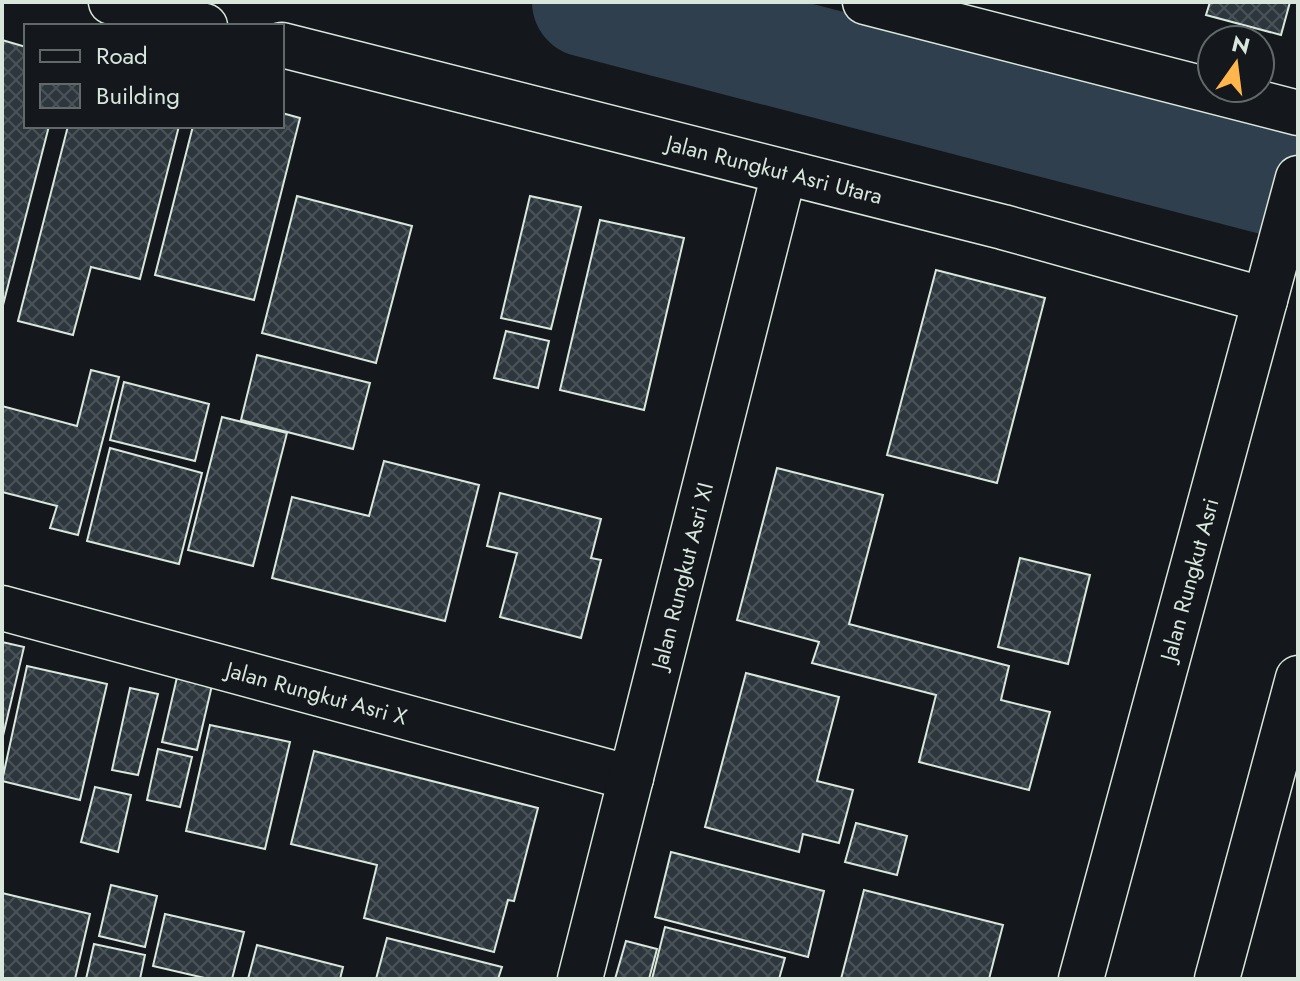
<svg xmlns="http://www.w3.org/2000/svg" width="1300" height="981" font-family="Jost,sans-serif">
	<defs>
		<pattern id="building-cross-hatch" width="8" height="8" patternUnits="userSpaceOnUse" patternTransform="scale(2)"><rect width="8" height="8" fill="#2c363c"/><path d="M0 0l8 8M0 8l8-8" fill="none" stroke="#4a5358"/></pattern>
	</defs>
	<rect width="100%" height="100%" fill="#14181c"/>
	<g fill="none" stroke-linecap="round" stroke-linejoin="round">
		<path stroke="#2f3f4d" stroke-width="110" d="M587 2 1298 187"/>
	</g>
	<g fill="url(#building-cross-hatch)" stroke="#d8e6dc" stroke-width="2">
		<path d="M1210 2H1290L1281 35 1206 15Z"/>
		<path d="M2 40 26 47V126H49L2 309Z"/>
		<path d="M282 113 300 118 254 300 155 275 193 126H282Z"/>
		<path d="M68 126H179L140 279 91 267 73 335 18 321Z"/>
		<path d="M297 196 412 226 376 363 262 333Z"/>
		<path d="M530 196 581 207 551 329 501 318Z"/>
		<path d="M600 220 684 238 644 410 560 390Z"/>
		<path d="M936 270 1045 298 997 483 887 455Z"/>
		<path d="M506 331 549 341 538 388 494 378Z"/>
		<path d="M257 355 370 383 353 449 241 420Z"/>
		<path d="M91 370 119 377 78 535 50 528 57 506 2 492V406L77 426Z"/>
		<path d="M124 382 209 404 195 461 110 440Z"/>
		<path d="M222 417 287 433 253 566 188 550Z"/>
		<path d="M110 448 202 473 179 564 87 541Z"/>
		<path d="M384 461 479 485 445 621 272 578 292 497 369 516Z"/>
		<path d="M777 468 883 495 849 624 1009 666 1001 700 1050 712 1029 790 919 762 936 695 812 663 819 642 737 620Z"/>
		<path d="M500 493 601 519 591 558 601 560 581 638 500 617 517 553 487 546Z"/>
		<path d="M1020 558 1090 575 1068 664 998 647Z"/>
		<path d="M2 642 24 647 2 740Z"/>
		<path d="M27 666 107 684 80 800 2 781Z"/>
		<path d="M178 673 213 681 197 750 162 742Z"/>
		<path d="M746 673 839 697 817 781 853 790 839 843 803 834 799 852 705 827Z"/>
		<path d="M130 688 158 694 138 775 112 770Z"/>
		<path d="M210 725 290 742 265 849 186 831Z"/>
		<path d="M158 749 192 757 180 807 147 800Z"/>
		<path d="M314 751 538 808 514 901 508 900 494 952 364 918 377 865 291 844Z"/>
		<path d="M95 787 131 795 118 852 81 842Z"/>
		<path d="M856 823 907 836 897 875 845 862Z"/>
		<path d="M671 852 824 891 808 957 655 917Z"/>
		<path d="M111 885 157 896 145 947 99 936Z"/>
		<path d="M864 890 1003 925 989 979H841Z"/>
		<path d="M2 893 90 914 75 979H2Z"/>
		<path d="M165 914 244 932 232 979H209L153 966Z"/>
		<path d="M665 927 785 958 779 979H652Z"/>
		<path d="M387 938 502 967 498 979H376Z"/>
		<path d="M626 941 657 949 649 979H615Z"/>
		<path d="M94 944 145 955 140 979H86Z"/>
		<path d="M257 945 343 967 340 979H248Z"/>
	</g>
	<g fill="none" stroke-linecap="round" stroke-linejoin="round">
		<g stroke="#d8e6dc" stroke-width="47">
			<g id="minor">
				<path d="M111 2 205 26"/>
				<path d="M865 2 1298 113"/>
				<path id="s1" d="M282 45 1003 227 1265 300"/>
				<path id="s2" d="M2 608 631 778"/>
				<path id="s3" d="M580 979 784 173"/>
				<path id="s4" d="M1081 979 1298 178"/>
				<path d="M1217 979 1298 678"/>
			</g>
		</g>
		<use href="#minor" stroke="#14181c" stroke-width="44"/>
	</g>
	<g text-anchor="middle" dominant-baseline="central" stroke-width="6" stroke-linejoin="round" paint-order="stroke">
		<g font-size="22" fill="#d8e6dc" stroke="#14181c">
			<text stroke="none"><textPath href="#s1" startOffset="508">Jalan Rungkut Asri Utara</textPath></text>
			<text stroke="none"><textPath href="#s3" startOffset="416">Jalan Rungkut Asri XI</textPath></text>
			<text stroke="none"><textPath href="#s4" startOffset="414">Jalan Rungkut Asri</textPath></text>
			<text stroke="none"><textPath href="#s2" startOffset="326">Jalan Rungkut Asri X</textPath></text>
		</g>
	</g>
	<rect width="1300" height="981" fill="none" stroke="#d8e6dc" stroke-width="8"/>
	<rect x="24" y="24" width="260" height="104" fill="#14181c" stroke="#626a69" stroke-width="2"/>
	<rect x="40" y="50" width="40" height="12" fill="#14181c" stroke="#626a69" stroke-width="2"/>
	<text x="96" y="64" font-size="24" fill="#d8e6dc">Road</text>
	<rect x="40" y="84" width="40" height="24" fill="url(#building-cross-hatch)" stroke="#626a69" stroke-width="2"/>
	<text x="96" y="104" font-size="24" fill="#d8e6dc">Building</text>
	<g transform="translate(1236 64) rotate(14)"><circle r="38" fill="#14181c" stroke="#626a69" stroke-width="2"/>
	<path d="M0-6L14 30L0 20L-14 30Z" fill="#ffb74d"/>
	<text y="-12" font-size="22" font-weight="bold" text-anchor="middle" fill="#d8e6dc">N</text>
	</g>
</svg>
